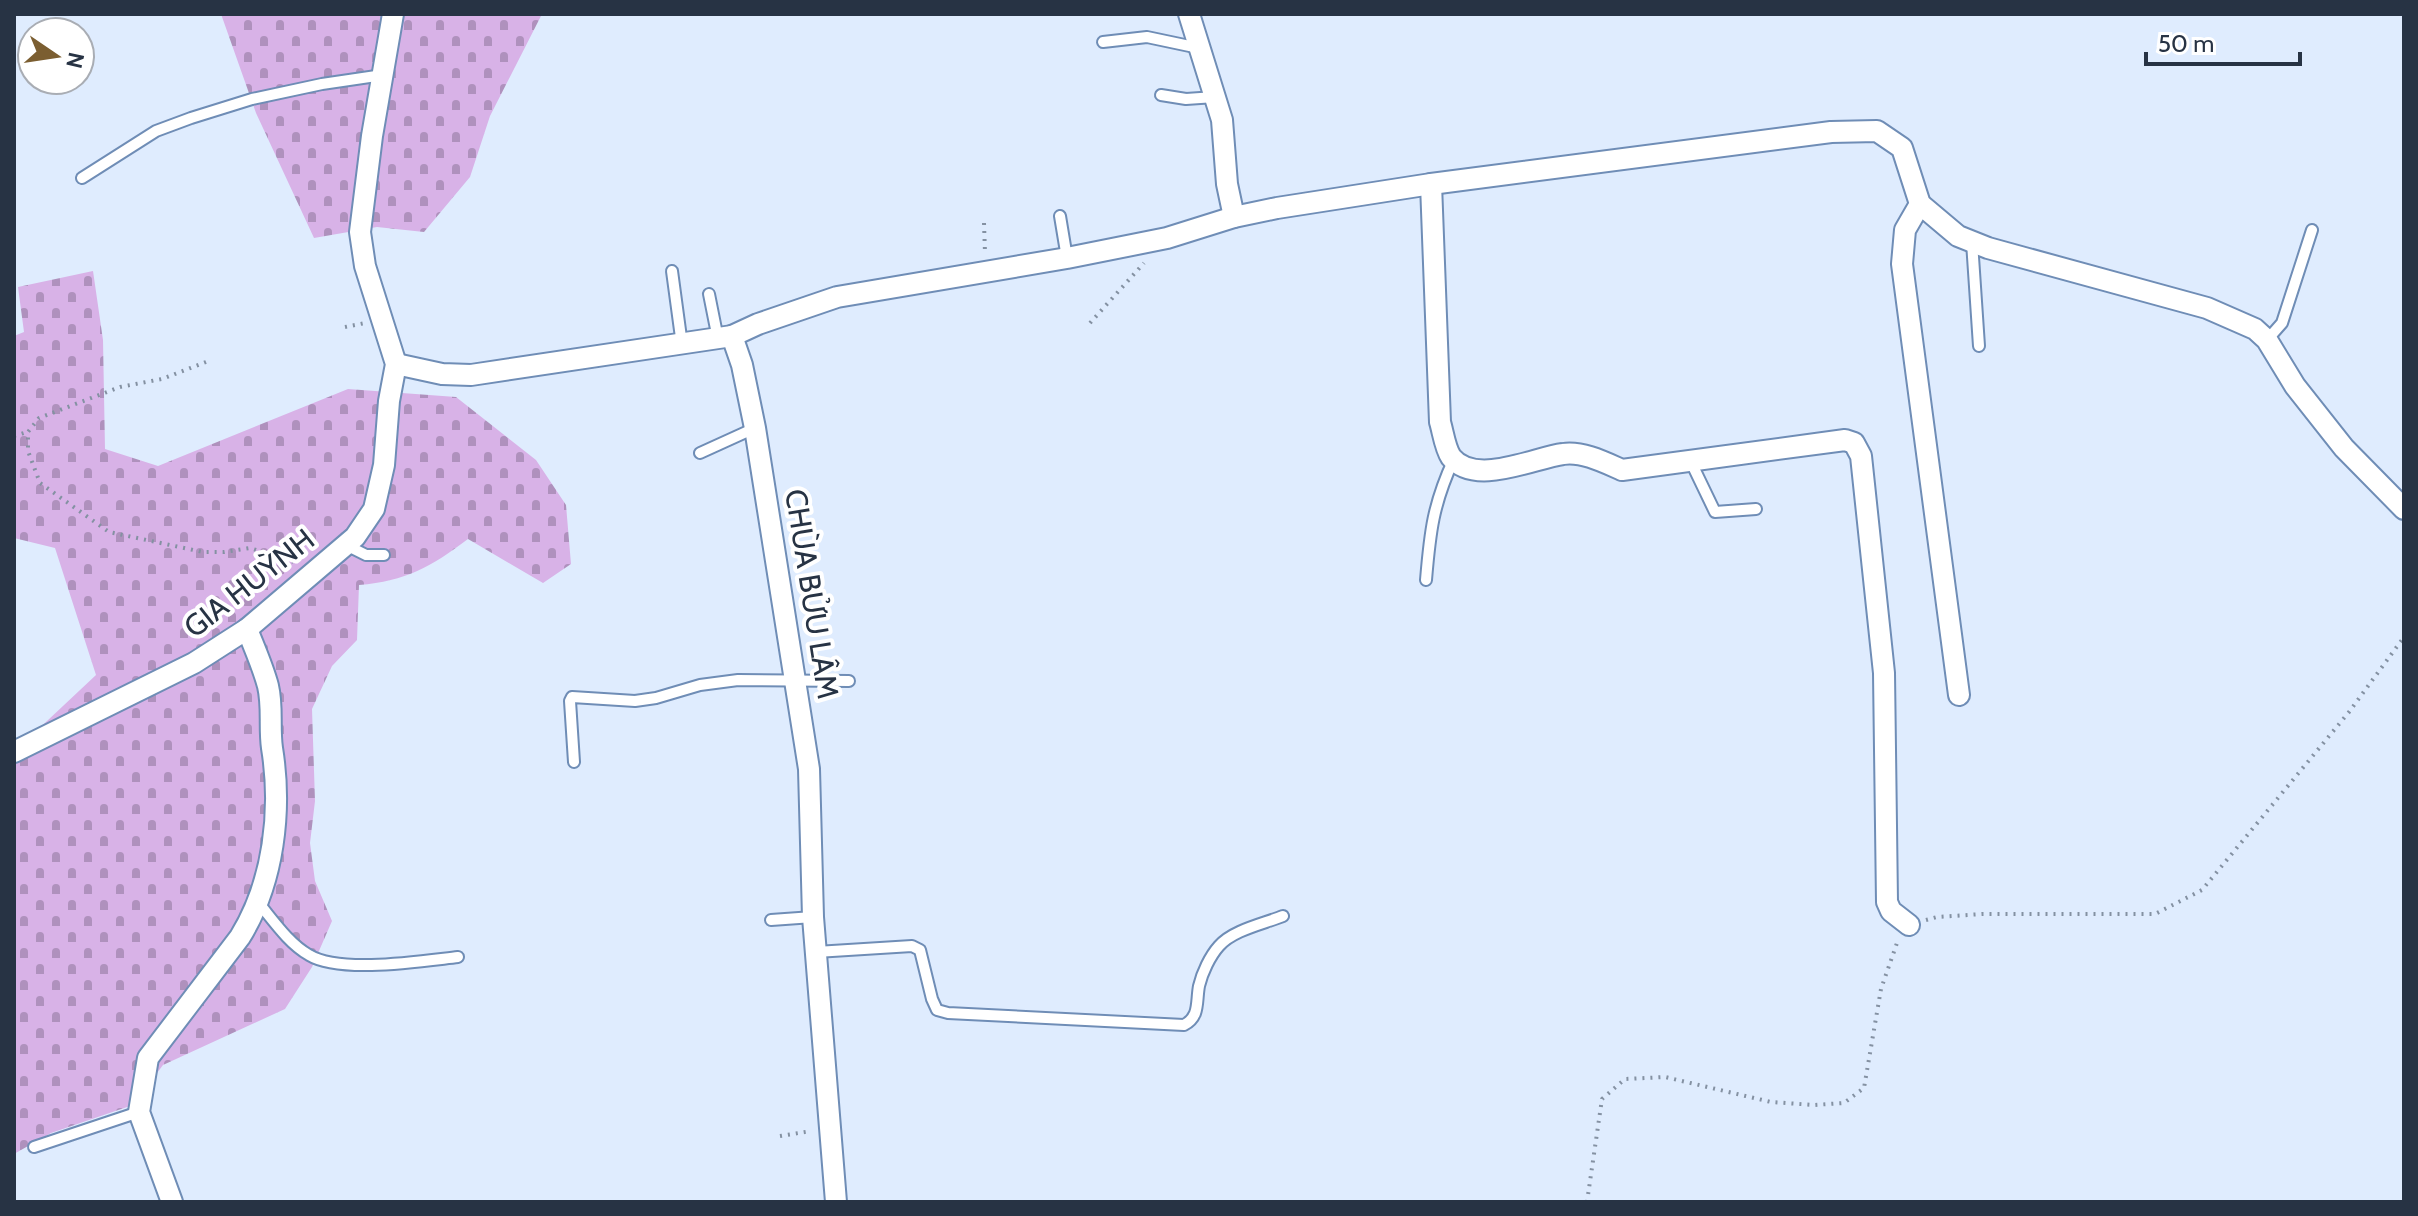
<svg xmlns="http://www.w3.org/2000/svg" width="2418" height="1216" font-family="Cabin,sans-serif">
	<defs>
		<pattern id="cemetery-stones" width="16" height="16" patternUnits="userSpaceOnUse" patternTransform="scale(2)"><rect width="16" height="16" fill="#d8b2e7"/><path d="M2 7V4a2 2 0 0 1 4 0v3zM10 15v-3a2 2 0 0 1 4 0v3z" fill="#af91bd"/></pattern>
	</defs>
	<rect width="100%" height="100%" fill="#dfecfe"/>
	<g fill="url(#cemetery-stones)">
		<path d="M221 14H542L490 116 470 177 424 232 377 227 314 238 256 113Z"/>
		<path d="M93 271 103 340 105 449 158 466 348 389 456 397 536 460 566 505 571 564 543 583 468 539C431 567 406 581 359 585L357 640 332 666 312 709 315 801 310 843 315 881 332 921 312 967 285 1009 163 1065 133 1105 51 1133 14 1154V752L96 675 55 548 14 538V336L24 332 18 287Z"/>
	</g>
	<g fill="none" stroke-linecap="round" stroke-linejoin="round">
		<g stroke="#6f8db6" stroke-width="14">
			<g id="lane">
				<path d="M1103 42 1147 37 1199 48"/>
				<path d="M1161 95 1186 99 1215 97"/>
				<path d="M82 178 156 131 191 118 252 99 322 84 383 75"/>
				<path d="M1060 216 1067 258"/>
				<path d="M1972 242 1979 346"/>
				<path d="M672 271 682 345"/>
				<path d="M709 294 718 339"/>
				<path d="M2267 340 2282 323 2312 230"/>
				<path d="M700 453 755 428"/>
				<path d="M1690 460 1715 512 1756 509"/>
				<path d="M346 545 366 555H384"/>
				<path d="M1426 580C1430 532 1433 504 1454 459"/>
				<path d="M574 762 570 701 572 697 635 701 656 698 700 685 738 680 849 681"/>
				<path d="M257 901C273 920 288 943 309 955 340 974 422 961 458 957"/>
				<path d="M771 920 813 917"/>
				<path d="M816 952 912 946 920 950 932 999 937 1010 948 1013 1184 1025C1200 1017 1196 1002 1199 986 1202 973 1210 956 1219 946 1233 930 1263 924 1283 916"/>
				<path d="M34 1147 139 1112"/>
			</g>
		</g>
		<g stroke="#6f8db6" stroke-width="24">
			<g id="street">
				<path d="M1189 14 1222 120 1227 184 1234 217"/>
				<path d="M1431 184 1440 422C1443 432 1445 448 1451 457 1475 487 1533 458 1563 454 1582 451 1604 462 1622 470L1845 440 1854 443 1861 456 1884 673 1887 902 1891 911 1909 925"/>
				<path d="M1920 204 1905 230 1902 264 1959 695"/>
				<path d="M732 336 758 324 837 297 1067 258 1167 238 1234 217 1277 208 1431 184 1831 132 1877 131 1902 148 1920 204 1958 236 1988 248 2207 308 2255 329 2267 340 2295 386 2344 448 2404 509"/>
				<path d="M396 364 442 374 471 375 732 336 742 365 755 428 809 769 813 917 836 1202"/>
				<path d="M14 752 194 663 247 629 355 537 374 509 384 465 389 401 396 364 365 266 360 232 372 136 393 14"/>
				<path d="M172 1202 139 1112 148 1058 240 937C274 882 282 810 272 748 269 727 273 707 268 686 263 667 254 647 247 629"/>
			</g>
		</g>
		<g stroke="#8491a2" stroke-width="4" stroke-dasharray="2 6" stroke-linecap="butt">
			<path d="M984 223 985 253"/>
			<path d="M1090 323 1144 263"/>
			<path d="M345 327 365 323"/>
			<path d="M206 362 162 379 120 387 39 418 28 432V451L40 483 109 532 203 552H224L250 548 293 562"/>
			<path d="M14 436 27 432"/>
			<path d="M1926 920 1937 917 1983 914H2155L2202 890 2349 712 2404 637"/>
			<path d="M780 1136 811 1131"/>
			<path d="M1587 1202 1602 1099 1625 1079 1665 1077 1771 1102 1814 1105 1844 1103 1864 1088 1881 989 1898 940"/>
		</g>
		<use href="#lane" stroke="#fff" stroke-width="10"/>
		<use href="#street" stroke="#fff" stroke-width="20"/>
	</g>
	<g text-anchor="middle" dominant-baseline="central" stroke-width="8" stroke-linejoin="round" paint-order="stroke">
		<g font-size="30" fill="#273344" stroke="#fff">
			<text transform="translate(249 583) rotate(-38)">GIA HUỲNH</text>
			<text transform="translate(812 594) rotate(81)">CHÙA BỬU LÂM</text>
		</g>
	</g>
	<rect width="2418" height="1216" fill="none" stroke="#273344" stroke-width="32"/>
	<g transform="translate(56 56) rotate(103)"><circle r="38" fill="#ffffff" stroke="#a9adb4" stroke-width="2"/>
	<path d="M0-6L14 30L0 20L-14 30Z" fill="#7b5e31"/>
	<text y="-12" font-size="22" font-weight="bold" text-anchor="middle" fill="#273344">N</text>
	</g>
	<path d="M2146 52v12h154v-12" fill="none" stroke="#273344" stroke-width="4"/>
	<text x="2158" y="52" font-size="24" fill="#273344" stroke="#ffffff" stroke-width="6" paint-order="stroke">50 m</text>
</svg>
